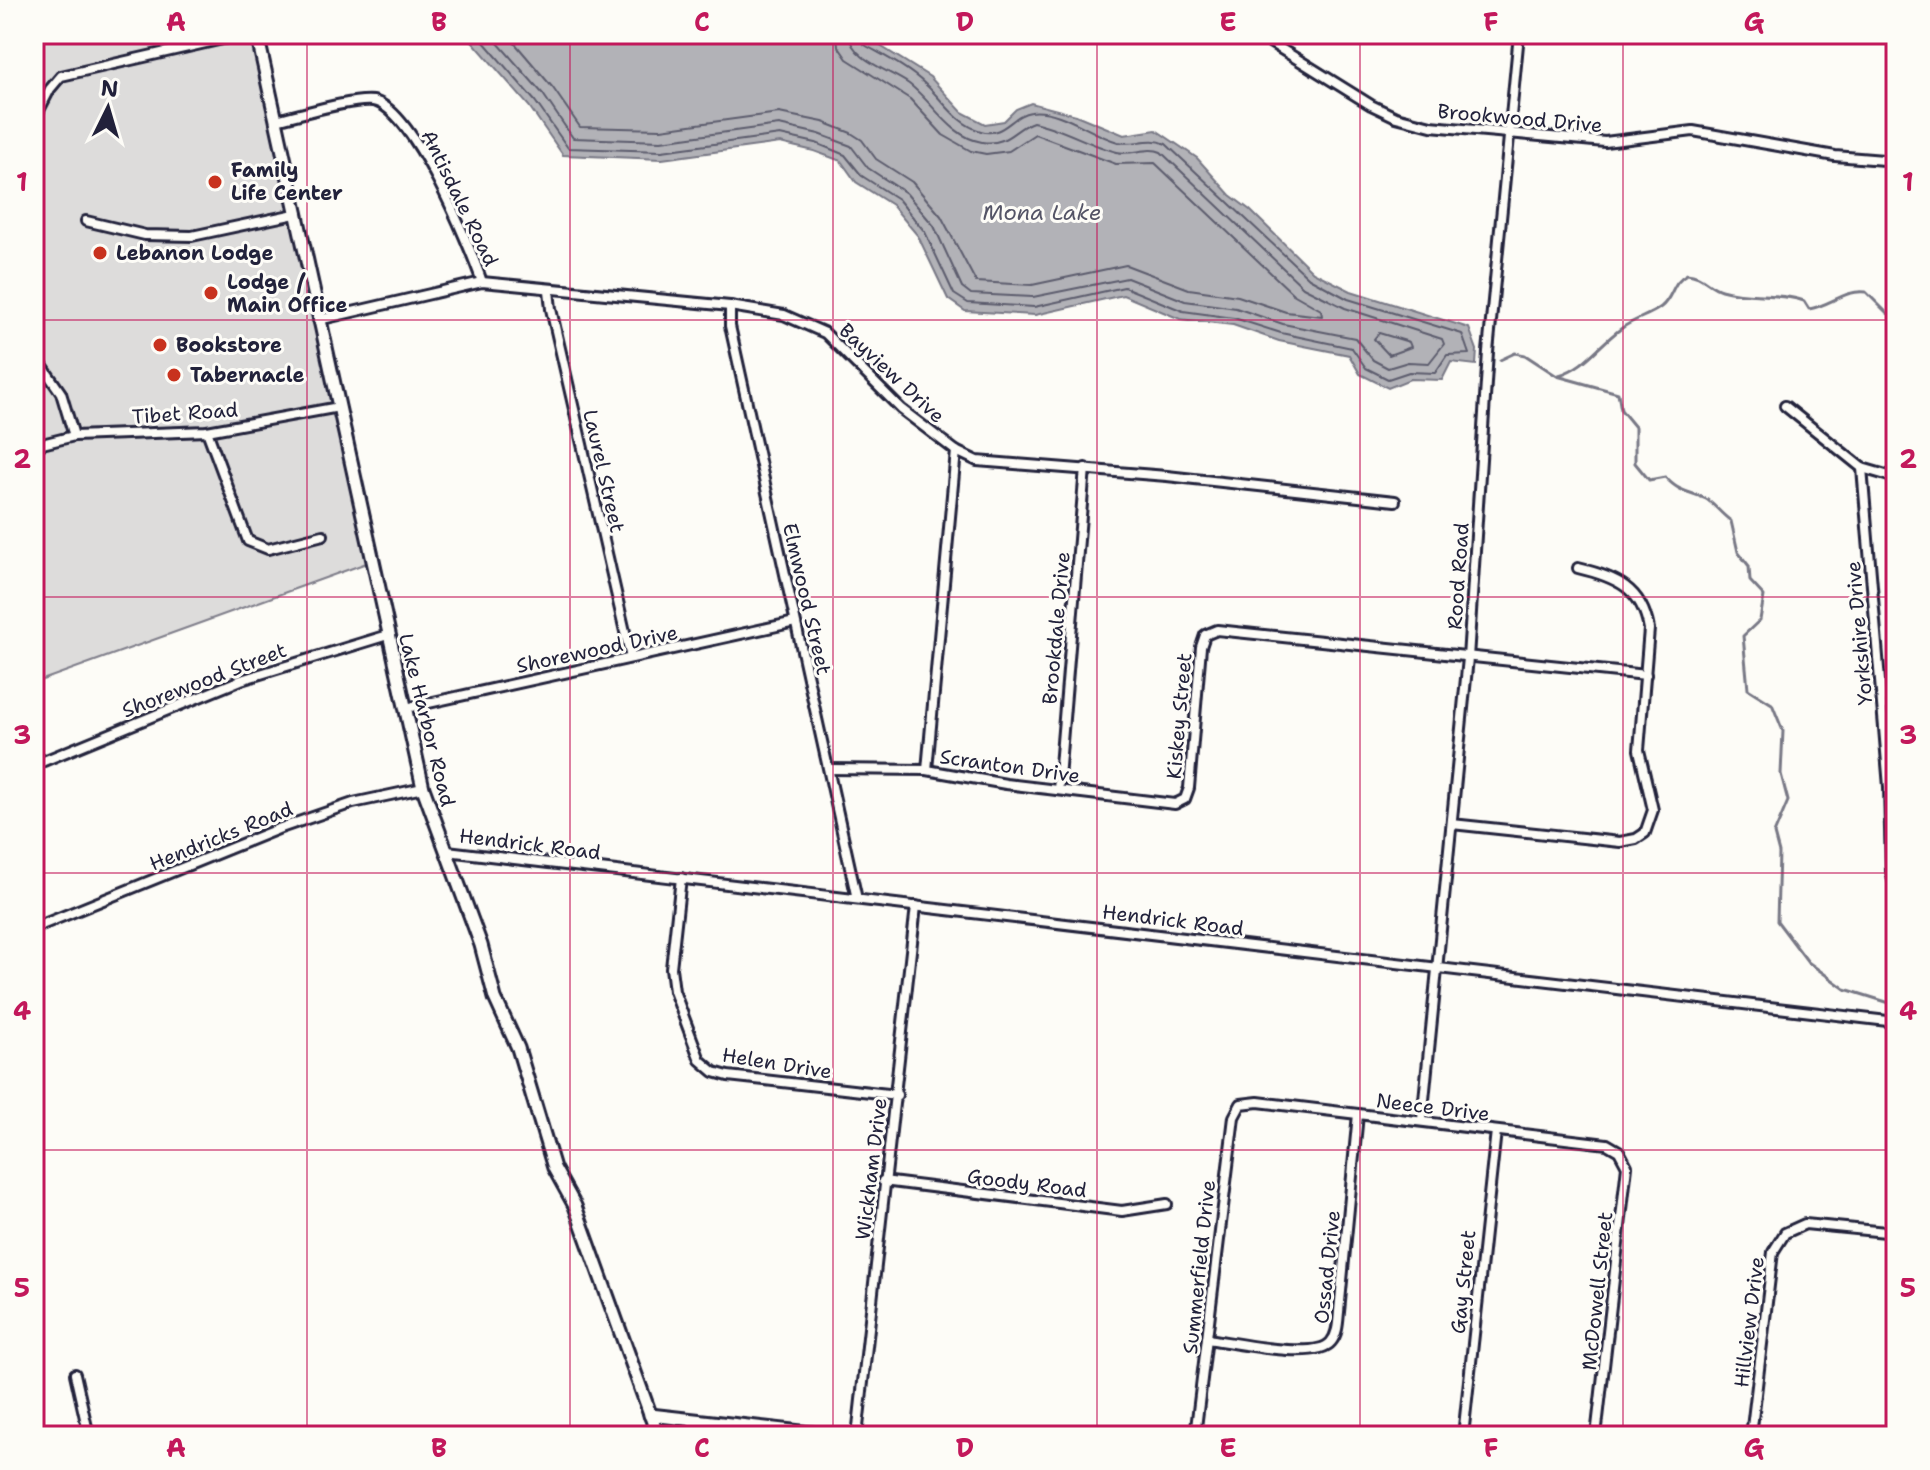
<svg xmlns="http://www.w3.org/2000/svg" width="1930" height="1470" font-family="'Shantell Sans',sans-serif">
	<rect width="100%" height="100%" fill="#fdfcf7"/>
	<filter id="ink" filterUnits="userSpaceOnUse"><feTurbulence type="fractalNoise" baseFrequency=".0125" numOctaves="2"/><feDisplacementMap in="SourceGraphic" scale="16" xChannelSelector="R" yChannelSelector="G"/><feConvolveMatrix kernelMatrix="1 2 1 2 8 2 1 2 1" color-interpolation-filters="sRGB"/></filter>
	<g filter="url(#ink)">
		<path fill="#dddcdb" stroke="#807f8b" stroke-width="2" d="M34 34H257L372 561 34 683Z"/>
		<path fill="#b2b2b7" stroke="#787885" stroke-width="2" d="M466 34H861L930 77 962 112 985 124 1004 121 1016 109 1031 103 1076 115 1124 135 1156 130 1197 158 1230 195 1250 210 1313 272 1351 291 1469 328 1477 350 1476 365 1451 362 1442 380 1410 379 1388 388 1360 374 1349 355 1279 341 1233 325 1180 319 1123 295 1035 315 965 311 948 299 918 236 892 205 856 182 841 161 814 151 780 143 662 159 563 155 529 106Z"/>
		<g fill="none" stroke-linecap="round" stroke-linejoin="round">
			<g stroke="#5c5c6d" stroke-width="2">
				<path d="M477 34 535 101 568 148 662 151 780 135 816 143 845 155 862 176 898 199 925 232 954 294 968 303 1034 307 1124 287 1183 311 1234 318 1281 333 1352 348 1366 368 1388 379 1409 372 1435 373 1447 355 1469 354 1462 334 1348 299 1309 278 1166 144C1150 136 1135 146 1118 142 1091 135 1060 108 1031 112 1012 114 1004 138 981 131 956 124 944 101 925 84 907 67 884 56 863 44L859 34"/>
				<path d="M490 34 543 94 573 138 661 141 779 125 819 134 851 146 868 168 906 193 934 226 962 287 971 294 1033 297 1127 278 1185 301 1236 308 1283 324 1355 338 1373 360 1388 368 1408 362 1429 363 1444 344 1442 339 1345 308 1303 287 1161 152C1148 146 1131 156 1117 152 1088 145 1063 128 1033 122 1014 128 1008 146 982 142 950 137 933 102 909 84 891 71 850 59 849 34"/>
				<path d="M507 34 553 88 580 127 661 129 779 113 823 122 851 133 862 140 876 159 912 182 941 216 976 282 1032 285 1126 265 1189 289 1238 296 1286 312 1322 316 1321 310 1293 294 1155 163 1116 164 1035 134 1009 151 986 154 971 151 943 135 910 99 847 59 838 46 837 34"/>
				<path d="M1379 333 1409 342 1411 347 1389 355 1374 339Z"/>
			</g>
			<g stroke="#787885" stroke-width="3">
				<path d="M1500 360 1515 353 1525 355 1557 376 1618 393 1621 410 1635 427V463L1649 480 1665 477C1681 494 1688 490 1706 499 1713 503 1722 515 1731 521L1738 552 1749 566 1750 581 1764 596 1760 620 1743 636 1748 689 1772 704 1783 731 1781 774 1788 801 1774 834 1779 853 1777 921 1808 962 1845 989 1896 1005"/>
				<path d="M1559 375C1586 367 1599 344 1622 328 1634 319 1649 316 1661 307 1673 298 1672 281 1687 274 1702 275 1708 286 1721 290 1748 298 1778 292 1804 301L1809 309C1829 306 1846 289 1866 292L1887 313 1896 317"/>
			</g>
			<g stroke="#22223b" stroke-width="14">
				<g id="street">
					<path d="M1257 34 1371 105 1396 117 1431 126 1605 142 1693 131 1835 156 1896 161"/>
					<path d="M34 120 50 89 61 76 245 34"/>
					<path d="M276 120C298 115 354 98 373 101 413 108 469 244 482 282"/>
					<path d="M86 221 145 235 192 236 295 214"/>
					<path d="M549 290 551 309 631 658"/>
					<path d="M730 306V326L857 899"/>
					<path d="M318 320 482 282 730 306 784 315 825 333 901 409 956 451 977 461 1167 476 1395 501"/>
					<path d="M34 354 61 393 74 436"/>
					<path d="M1785 406 1862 468 1896 478"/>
					<path d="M207 431 248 541 268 549 323 535"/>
					<path d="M34 446 74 436 207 431 339 407"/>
					<path d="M1862 468 1889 787 1891 871 1896 891"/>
					<path d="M406 708 795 622"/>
					<path d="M34 765 241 680 388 635"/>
					<path d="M829 769 927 770 1006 784 1175 804 1185 799 1189 788 1201 647 1205 635 1217 630 1646 675"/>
					<path d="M927 770 956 451"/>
					<path d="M1058 790 1085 468"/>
					<path d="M1452 824 1620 842 1636 839 1645 833 1653 810 1639 750 1649 629C1642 588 1616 577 1578 568"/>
					<path d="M447 851 1896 1022"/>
					<path d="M681 878 671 968 674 991 700 1060 714 1072 728 1076 897 1095"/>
					<path d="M34 928 278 829 353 803 423 788"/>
					<path d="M1422 1120 1468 658 1488 352 1519 34"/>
					<path d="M883 1181 1122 1211 1167 1204"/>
					<path d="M1207 1339C1232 1342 1316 1361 1331 1342 1338 1334 1338 1322 1339 1312L1358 1114"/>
					<path d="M75 1374 89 1436"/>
					<path d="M857 1436 916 906"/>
					<path d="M1195 1436 1234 1117 1241 1104 1258 1102 1607 1144 1619 1151 1627 1166 1596 1436"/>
					<path d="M1463 1436 1496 1131"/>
					<path d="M1751 1436 1773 1252 1785 1233 1805 1224 1896 1233"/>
				</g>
			</g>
			<g stroke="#22223b" stroke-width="17">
				<g id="secondary">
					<path d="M257 34 423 788 481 945 495 998 518 1048 554 1168 575 1206 658 1436"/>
					<path d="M650 1415 837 1436"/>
				</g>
			</g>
			<use href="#street" stroke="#fdfcf7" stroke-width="8"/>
			<use href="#secondary" stroke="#fdfcf7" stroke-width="11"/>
		</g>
	</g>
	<path fill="none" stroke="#c2185b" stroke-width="2" stroke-opacity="0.55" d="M307 34V1436M570 34V1436M833 34V1436M1097 34V1436M1360 34V1436M1623 34V1436M34 320H1896M34 597H1896M34 873H1896M34 1150H1896"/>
	<g fill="#c8321e" stroke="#fdfcf7" stroke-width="3">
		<circle cx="215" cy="182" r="8"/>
		<circle cx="100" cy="253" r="8"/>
		<circle cx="211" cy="293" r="8"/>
		<circle cx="160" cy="345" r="8"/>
		<circle cx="174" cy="375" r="8"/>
	</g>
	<g text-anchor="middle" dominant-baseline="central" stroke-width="6" stroke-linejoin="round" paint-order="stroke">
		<g font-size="20" fill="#22223b" stroke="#fdfcf7">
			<text transform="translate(1520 118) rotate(5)">Brookwood Drive</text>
			<text transform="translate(460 198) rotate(64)">Antisdale Road</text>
			<text transform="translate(892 373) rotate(43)">Bayview Drive</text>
			<text transform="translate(185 413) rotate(-4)">Tibet Road</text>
			<text transform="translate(604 471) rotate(77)">Laurel Street</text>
			<text transform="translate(1458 576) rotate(-86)">Rood Road</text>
			<text transform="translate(807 599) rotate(77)">Elmwood Street</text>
			<text transform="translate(1056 628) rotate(-85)">Brookdale Drive</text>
			<text transform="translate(1859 633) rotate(-95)">Yorkshire Drive</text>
			<text transform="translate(597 649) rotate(-12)">Shorewood Drive</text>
			<text transform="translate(204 680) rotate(-21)">Shorewood Street</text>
			<text transform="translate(1179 716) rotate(-85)">Kiskey Street</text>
			<text transform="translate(427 720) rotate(76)">Lake Harbor Road</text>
			<text transform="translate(1010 766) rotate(8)">Scranton Drive</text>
			<text transform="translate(221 836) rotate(-22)">Hendricks Road</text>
			<text transform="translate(530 844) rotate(7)">Hendrick Road</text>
			<text transform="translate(1173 920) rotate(7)">Hendrick Road</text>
			<text transform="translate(777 1063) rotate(9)">Helen Drive</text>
			<text transform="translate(1433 1107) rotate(7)">Neece Drive</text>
			<text transform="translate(871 1169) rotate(-83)">Wickham Drive</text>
			<text transform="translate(1027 1183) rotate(7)">Goody Road</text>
			<text transform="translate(1199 1267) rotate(-84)">Summerfield Drive</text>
			<text transform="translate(1327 1267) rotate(-84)">Ossad Drive</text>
			<text transform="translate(1463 1282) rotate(-84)">Gay Street</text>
			<text transform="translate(1597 1291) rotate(-84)">McDowell Street</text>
			<text transform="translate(1749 1322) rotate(-83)">Hillview Drive</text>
		</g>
		<g font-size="20" font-weight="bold" fill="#22223b" stroke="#fdfcf7" text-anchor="start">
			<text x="231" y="170">Family<tspan x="231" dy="23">Life Center</tspan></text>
			<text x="116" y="253">Lebanon Lodge</text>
			<text x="227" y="282">Lodge /<tspan x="227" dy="23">Main Office</tspan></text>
			<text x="176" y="345">Bookstore</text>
			<text x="190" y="375">Tabernacle</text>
		</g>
		<g font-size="22" font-style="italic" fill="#545466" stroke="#fdfcf7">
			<text x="1042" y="212">Mona Lake</text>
		</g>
	</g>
	<rect width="1930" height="1470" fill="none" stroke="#fdfcf7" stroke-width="88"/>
	<g transform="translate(108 108) rotate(5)" stroke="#fdfcf7" stroke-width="6" paint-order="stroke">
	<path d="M0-6L14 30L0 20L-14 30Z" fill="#22223b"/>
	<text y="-12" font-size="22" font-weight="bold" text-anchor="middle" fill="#22223b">N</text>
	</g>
	<rect x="44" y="44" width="1842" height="1382" fill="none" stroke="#c2185b" stroke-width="3"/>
	<g font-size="26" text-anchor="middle" font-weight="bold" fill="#c2185b">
		<text x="176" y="31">A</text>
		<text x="439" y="31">B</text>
		<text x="702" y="31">C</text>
		<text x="965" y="31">D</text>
		<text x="1228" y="31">E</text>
		<text x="1491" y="31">F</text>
		<text x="1754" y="31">G</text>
		<text x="22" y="191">1</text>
		<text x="1908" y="191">1</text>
		<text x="22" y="468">2</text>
		<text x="1908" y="468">2</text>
		<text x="22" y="744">3</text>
		<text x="1908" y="744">3</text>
		<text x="22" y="1020">4</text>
		<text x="1908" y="1020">4</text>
		<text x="22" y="1297">5</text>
		<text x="1908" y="1297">5</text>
		<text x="176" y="1457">A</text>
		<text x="439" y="1457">B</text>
		<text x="702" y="1457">C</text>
		<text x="965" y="1457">D</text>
		<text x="1228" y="1457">E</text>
		<text x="1491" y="1457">F</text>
		<text x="1754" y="1457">G</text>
	</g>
</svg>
